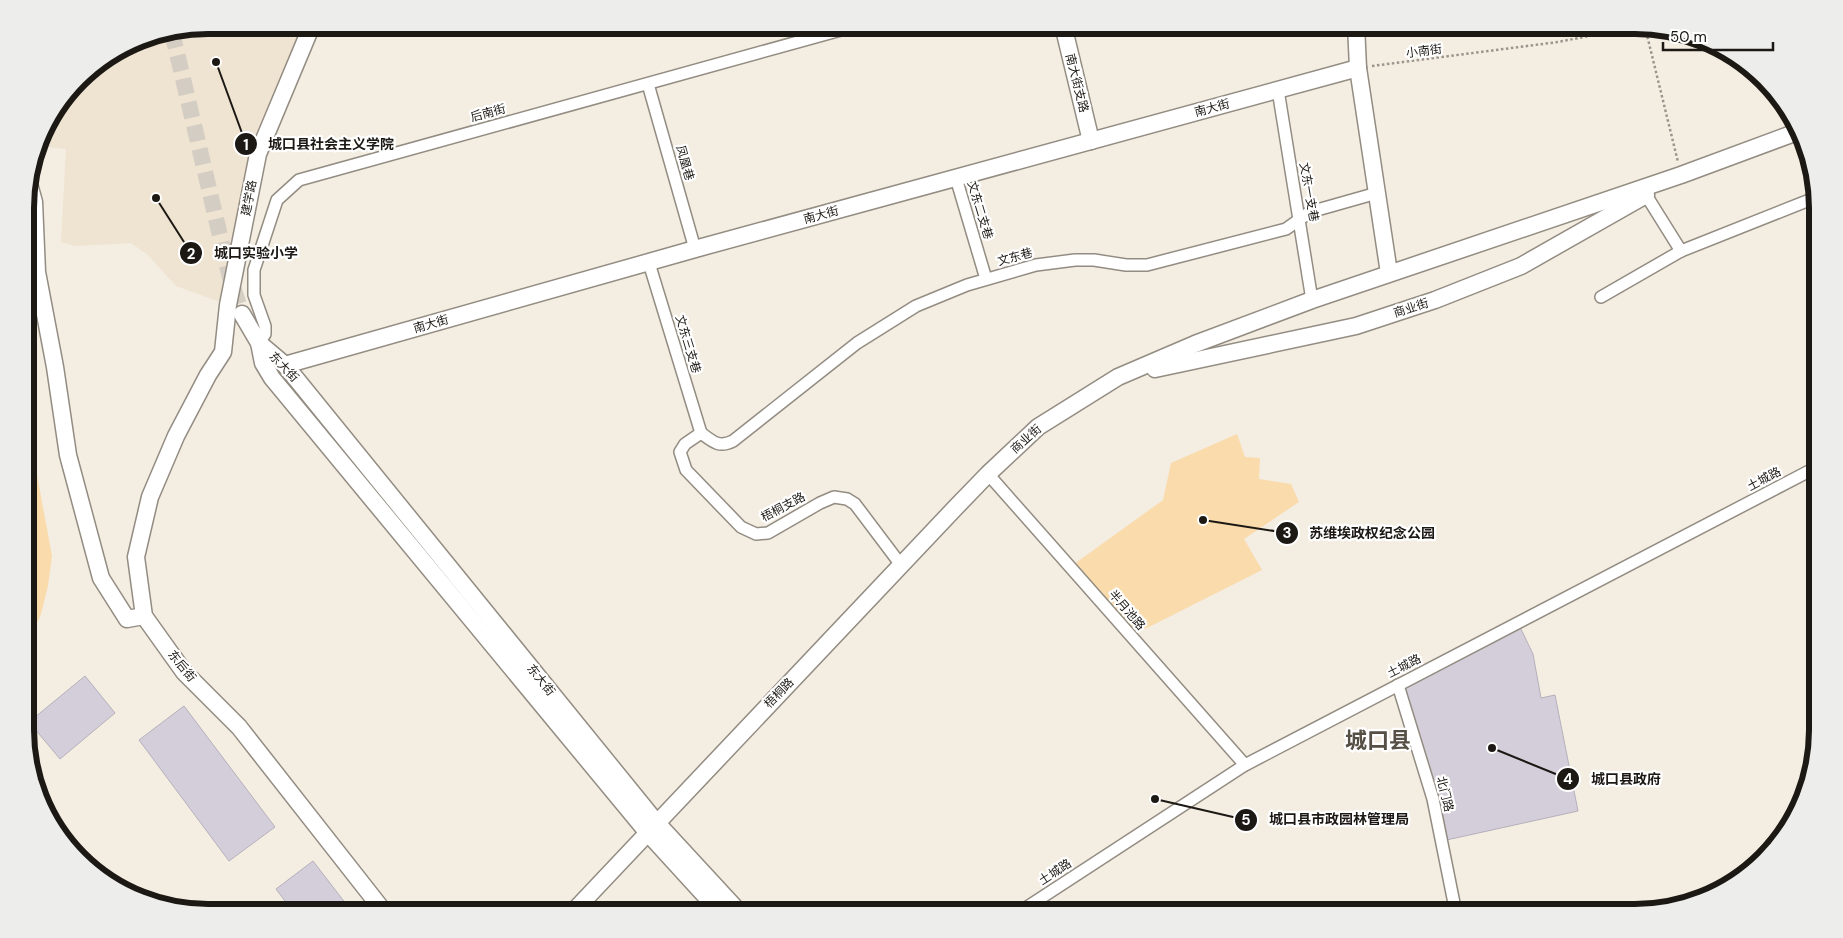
<svg xmlns="http://www.w3.org/2000/svg" width="1843" height="938" font-family="'DM Sans','Noto Sans SC',sans-serif">
	<rect width="100%" height="100%" fill="#f4ede2"/>
	<path fill="#efe3d1" d="M208 25H312L258 154 228 305 176 286 148 255 131 243 75 246 61 242 66 149 39 146 44 127 87 71 138 39Z"/>
	<g fill="#fadbac">
		<path d="M26 427 35 464 52 556 48 586 41 614 26 647Z"/>
		<path d="M1237 434 1245 457 1260 458 1259 479 1291 484 1299 502 1244 539 1262 570 1131 636 1070 567 1163 500 1171 463Z"/>
	</g>
	<g fill="#d4ceda" stroke="#b5b0bb">
		<path d="M1518 623 1533 654 1541 698 1555 695 1578 811 1442 841 1398 685Z"/>
		<path d="M85 676 115 713 60 759 29 722Z"/>
		<path d="M184 706 275 827 229 861 139 740Z"/>
		<path d="M313 861 353 913H294L276 889Z"/>
	</g>
	<g fill="none" stroke-linecap="round" stroke-linejoin="round">
		<path stroke="#d4cdc3" stroke-width="16" stroke-dasharray="16 8" stroke-linecap="butt" d="M172 32 230 278 242 314"/>
		<g stroke="#938c82" stroke-width="14">
			<g id="street">
				<path d="M648 84 695 249"/>
				<path d="M1278 90 1312 300"/>
				<path d="M956 178 986 279"/>
				<path d="M1646 195 1681 251"/>
				<path d="M649 263 701 433"/>
				<path d="M1601 297 1681 251 1817 197"/>
				<path d="M259 343 265 334V326L254 295V270L277 200 299 180 859 25"/>
				<path d="M701 433C713 442 719 448 733 441L857 343 916 306 967 285 1036 265 1075 260H1094L1126 265H1147L1286 229 1310 212 1377 193"/>
				<path d="M701 433 685 444 680 452 686 470 741 527 756 534 768 533 820 503 834 497 847 499 855 504 901 565"/>
				<path d="M988 474 1245 765"/>
				<path d="M1398 685 1433 799 1456 913"/>
				<path d="M1736 882H1737"/>
				<path d="M1018 913 1245 765 1817 467"/>
			</g>
		</g>
		<g stroke="#938c82" stroke-width="19">
			<g id="secondary">
				<path d="M312 25 258 154 228 305 223 352 208 375 176 436 150 497 136 557 144 616 184 672 239 727 385 913"/>
				<path d="M1063 25 1091 141"/>
				<path d="M1356 25 1358 68 1389 273"/>
				<path d="M29 184 34 202 37 272 55 367 68 455 101 578 127 619 144 616"/>
				<path d="M242 314 259 343 263 363 272 378 647 832 721 913"/>
				<path d="M259 343 285 365 656 822 740 913"/>
				<path d="M285 365 695 249 1358 68"/>
				<path d="M1155 369 1356 326 1435 300 1521 266 1646 195"/>
				<path d="M572 913 957 506 988 474 1038 427 1118 377 1195 344 1312 300 1681 175 1797 132"/>
			</g>
		</g>
		<g stroke="#9a958d" stroke-width="2.5" stroke-dasharray="2.5 2.5" stroke-linecap="butt">
			<path d="M1645 27 1678 162"/>
			<path d="M1372 66 1558 42 1640 26"/>
		</g>
		<use href="#street" stroke="#fff" stroke-width="11"/>
		<use href="#secondary" stroke="#fff" stroke-width="16"/>
	</g>
	<g text-anchor="middle" dominant-baseline="central" stroke-width="4.5" stroke-linejoin="round" paint-order="stroke">
		<g font-size="12" fill="#1c1915" stroke="#fff">
			<text transform="translate(1424 51) rotate(-7)">小南街</text>
			<text transform="translate(1077 83) rotate(76)">南大街支路</text>
			<text transform="translate(1212 108) rotate(-15)">南大街</text>
			<text transform="translate(488 113) rotate(-15)">后南街</text>
			<text transform="translate(685 163) rotate(74)">凤凰巷</text>
			<text transform="translate(1309 192) rotate(80)">文东一支巷</text>
			<text transform="translate(249 198) rotate(-79)">建学路</text>
			<text transform="translate(980 210) rotate(73)">文东二支巷</text>
			<text transform="translate(821 215) rotate(-15)">南大街</text>
			<text transform="translate(1015 257) rotate(-15)">文东巷</text>
			<text transform="translate(1411 308) rotate(-18)">商业街</text>
			<text transform="translate(431 324) rotate(-16)">南大街</text>
			<text transform="translate(688 344) rotate(73)">文东三支巷</text>
			<text transform="translate(284 367) rotate(46)">东大街</text>
			<text transform="translate(1026 439) rotate(-42)">商业街</text>
			<text transform="translate(1764 479) rotate(-28)">土城路</text>
			<text transform="translate(783 507) rotate(-28)">梧桐支路</text>
			<text transform="translate(1127 610) rotate(49)">半月池路</text>
			<text transform="translate(182 666) rotate(51)">东后街</text>
			<text transform="translate(1404 666) rotate(-27)">土城路</text>
			<text transform="translate(541 680) rotate(51)">东大街</text>
			<text transform="translate(779 693) rotate(-46)">梧桐路</text>
			<text transform="translate(1445 794) rotate(76)">北门路</text>
			<text transform="translate(1055 872) rotate(-33)">土城路</text>
		</g>
		<g font-size="22" font-weight="bold" fill="#554f45" stroke="#fff">
			<text x="1378" y="740">城口县</text>
		</g>
	</g>
	<path d="M0 0H1843V938H0ZM208 34H1635A174 174 0 0 1 1809 208V730A174 174 0 0 1 1635 904H208A174 174 0 0 1 34 730V208A174 174 0 0 1 208 34Z" fill="#ededec" fill-rule="evenodd"/>
	<path fill="none" stroke="#1c1915" stroke-width="6" d="M208 34H1635A174 174 0 0 1 1809 208V730A174 174 0 0 1 1635 904H208A174 174 0 0 1 34 730V208A174 174 0 0 1 208 34Z"/>
	<path fill="none" stroke="#1c1915" stroke-width="2" d="M216 62L246 144M156 198L191 253M1203 520L1287 533M1492 748L1568 779M1155 799L1246 820"/>
	<g fill="#1c1915" stroke="#fff" stroke-width="2">
		<circle cx="216" cy="62" r="5"/>
		<circle cx="156" cy="198" r="5"/>
		<circle cx="1203" cy="520" r="5"/>
		<circle cx="1492" cy="748" r="5"/>
		<circle cx="1155" cy="799" r="5"/>
		<circle cx="246" cy="144" r="12"/>
		<circle cx="191" cy="253" r="12"/>
		<circle cx="1287" cy="533" r="12"/>
		<circle cx="1568" cy="779" r="12"/>
		<circle cx="1246" cy="820" r="12"/>
	</g>
	<g font-size="15" text-anchor="middle" font-weight="bold" fill="#fff">
		<text x="246" y="150">1</text>
		<text x="191" y="259">2</text>
		<text x="1287" y="538">3</text>
		<text x="1568" y="784">4</text>
		<text x="1246" y="825">5</text>
	</g>
	<g font-size="14" text-anchor="middle" font-weight="bold" fill="#1c1915" stroke="#fff" stroke-width="4.5" stroke-linejoin="round" paint-order="stroke">
		<text x="331" y="149">城口县社会主义学院</text>
		<text x="256" y="258">城口实验小学</text>
		<text x="1372" y="538">苏维埃政权纪念公园</text>
		<text x="1626" y="784">城口县政府</text>
		<text x="1339" y="824">城口县市政园林管理局</text>
	</g>
	<path d="M1663 42v8h110v-8" fill="none" stroke="#1c1915" stroke-width="2.5"/>
	<text x="1670" y="42" font-size="15" fill="#1c1915" stroke="#ffffff" stroke-width="4" paint-order="stroke">50 m</text>
</svg>
